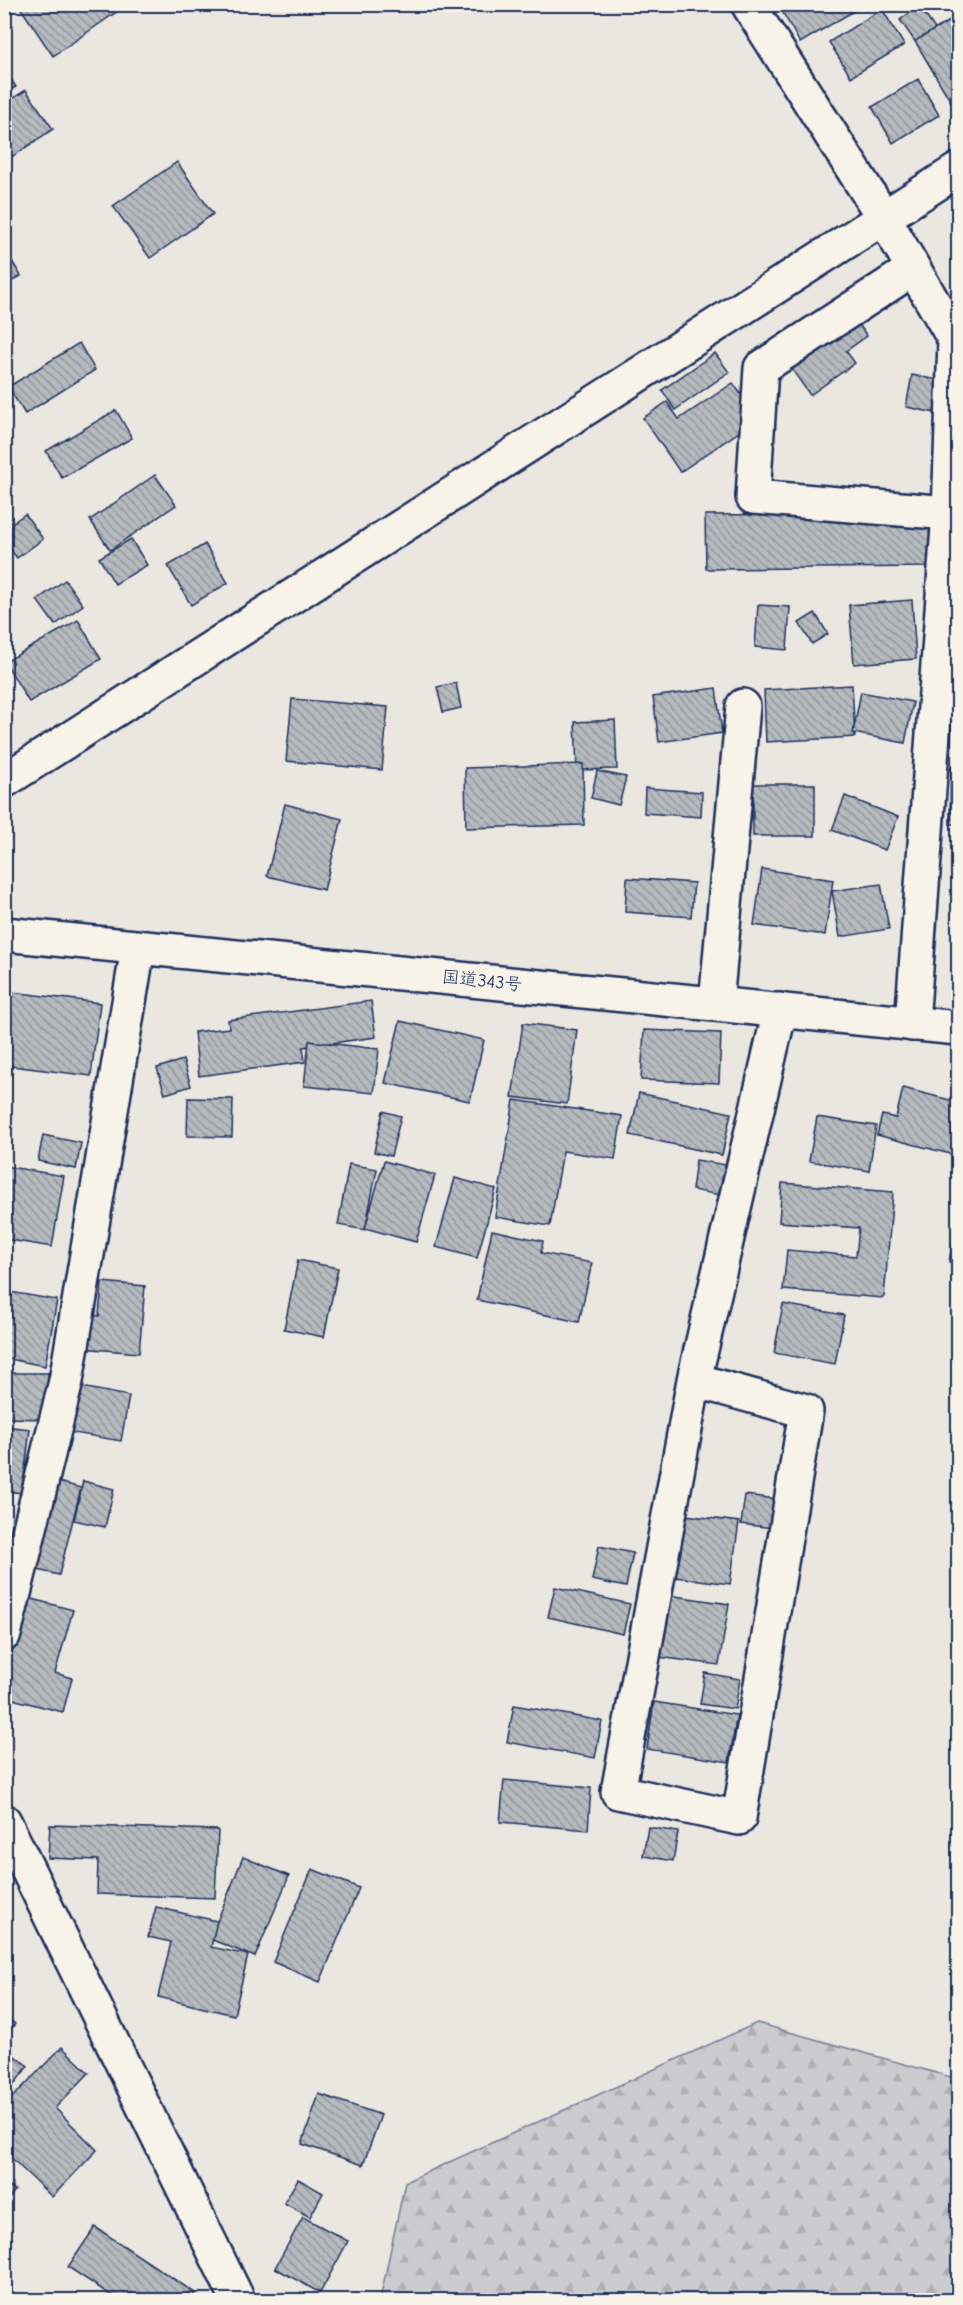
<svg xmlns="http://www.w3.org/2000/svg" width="963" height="2305" font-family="'Comic Neue','Klee One',sans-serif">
	<defs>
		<pattern id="forest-firs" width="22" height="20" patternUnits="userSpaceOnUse" patternTransform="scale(1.5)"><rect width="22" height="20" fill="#cbcccd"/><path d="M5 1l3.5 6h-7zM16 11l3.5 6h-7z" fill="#aeb0b2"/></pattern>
		<pattern id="building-back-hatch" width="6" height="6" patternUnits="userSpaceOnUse" patternTransform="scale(1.5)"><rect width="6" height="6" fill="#b6babf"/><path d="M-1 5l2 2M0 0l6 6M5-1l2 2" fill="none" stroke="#93989e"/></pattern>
	</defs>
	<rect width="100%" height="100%" fill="#eae7e0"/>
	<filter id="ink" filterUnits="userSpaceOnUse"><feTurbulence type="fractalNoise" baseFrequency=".0167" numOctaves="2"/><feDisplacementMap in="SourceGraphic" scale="12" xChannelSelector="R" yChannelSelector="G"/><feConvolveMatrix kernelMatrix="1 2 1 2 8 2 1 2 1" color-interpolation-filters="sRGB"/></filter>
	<g filter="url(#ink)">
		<path fill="url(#forest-firs)" stroke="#737e96" stroke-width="1.5" d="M757 2023 958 2079V2300H380L405 2182Z"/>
		<g fill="url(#building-back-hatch)" stroke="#1b2f5e" stroke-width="1.5">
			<path d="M18 4H128L53 56Z"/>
			<path d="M778 4H854L857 9 800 43Z"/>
			<path d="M919 6 935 29 916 43 900 20Z"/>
			<path d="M882 9 904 45 851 77 829 42Z"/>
			<path d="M958 16V97L951 102 915 41Z"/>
			<path d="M4 68 16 87 4 94Z"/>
			<path d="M918 79 939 115 893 143 872 107Z"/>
			<path d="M26 90 53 129 4 162V104Z"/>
			<path d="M177 162 213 214 150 258 113 206Z"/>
			<path d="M4 248 21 276 4 286Z"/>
			<path d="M854 317 867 336 846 351 855 363 810 395 788 364Z"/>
			<path d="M79 343 95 370 25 414 8 387Z"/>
			<path d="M715 353 729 372 675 410 662 390Z"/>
			<path d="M912 375 943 381 936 413 906 407Z"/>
			<path d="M733 383 758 419 680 472 643 418 667 402 679 419Z"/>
			<path d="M116 410 132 438 62 478 46 451Z"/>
			<path d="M155 475 176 505 110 550 90 520Z"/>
			<path d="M932 513 933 567 706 569 705 515Z"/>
			<path d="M25 514 43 539 17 558 4 541V529Z"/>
			<path d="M131 539 147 565 115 584 99 558Z"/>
			<path d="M205 544 228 583 191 605 168 566Z"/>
			<path d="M65 580 83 605 55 625 37 600Z"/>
			<path d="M912 600 916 659 854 664 849 605Z"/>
			<path d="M758 605 790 607 787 650 755 647Z"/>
			<path d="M815 613 828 634 812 644 799 623Z"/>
			<path d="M78 620 101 659 29 702 5 662Z"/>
			<path d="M456 683 461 708 443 712 437 687Z"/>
			<path d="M852 685 855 737 766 742 764 690Z"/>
			<path d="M716 688 722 733 659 742 653 697Z"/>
			<path d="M861 692 913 702 905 743 853 733Z"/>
			<path d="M292 699 388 707 382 770 286 761Z"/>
			<path d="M615 720 617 769 577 770 575 722Z"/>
			<path d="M583 764 584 825 466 828 465 768Z"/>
			<path d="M951 768H958V824H950Z"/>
			<path d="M597 771 626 777 619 805 591 798Z"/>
			<rect x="753" y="784" width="62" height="52"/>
			<path d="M645 788 702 792 701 817 644 813Z"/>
			<path d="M845 796 898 817 885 850 832 830Z"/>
			<path d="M285 804 342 819 324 890 267 876Z"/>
			<path d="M762 869 833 880 825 935 754 925Z"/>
			<path d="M627 878 694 883 691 917 625 912Z"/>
			<path d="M881 884 889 929 840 937 832 891Z"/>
			<path d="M4 991 100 1003 91 1076 4 1065Z"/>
			<path d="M371 1001 376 1037 303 1047 305 1062 199 1076 194 1032 229 1028 228 1020Z"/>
			<path d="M400 1021 484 1040 470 1101 385 1083Z"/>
			<path d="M523 1023 577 1030 567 1104 512 1097Z"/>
			<path d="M644 1030 721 1033 719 1083 641 1080Z"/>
			<path d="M309 1041 379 1049 374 1093 304 1086Z"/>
			<path d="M183 1060 191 1086 165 1094 157 1068Z"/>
			<path d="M903 1088 958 1102V1156L877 1135 882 1115 896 1118Z"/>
			<path d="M639 1093 731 1113 722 1155 630 1135Z"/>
			<path d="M188 1098 233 1099 232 1137 187 1136Z"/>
			<path d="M514 1100 622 1116 615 1159 563 1151 550 1226 495 1217Z"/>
			<path d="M383 1111 401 1116 391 1156 374 1152Z"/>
			<path d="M817 1117 876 1126 869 1171 809 1161Z"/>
			<path d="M43 1135 81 1143 76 1169 38 1161Z"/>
			<path d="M696 1160 726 1165 720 1195 692 1190Z"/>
			<path d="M384 1161 435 1175 416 1242 365 1228Z"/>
			<path d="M349 1164 377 1169 365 1230 338 1225Z"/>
			<path d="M4 1166 64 1176 52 1247 4 1239Z"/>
			<path d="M455 1178 496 1189 477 1258 436 1247Z"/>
			<path d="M782 1183 893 1192 884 1298 783 1290 787 1250 856 1256 859 1228 779 1222Z"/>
			<path d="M958 1211V1264L949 1262Z"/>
			<path d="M492 1230 543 1241 541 1253 592 1263 579 1322 477 1300Z"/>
			<path d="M298 1260 338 1268 324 1337 284 1329Z"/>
			<path d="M102 1282 145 1286 139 1353 81 1348 84 1315 99 1316Z"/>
			<path d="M4 1291 57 1300 45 1366 4 1358Z"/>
			<path d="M783 1304 844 1315 835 1364 774 1353Z"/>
			<path d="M4 1373H48L47 1419 4 1418Z"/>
			<path d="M71 1385 129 1396 121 1441 62 1431Z"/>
			<path d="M4 1426 30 1429 22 1493 4 1491Z"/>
			<path d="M47 1479 81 1488 59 1575 25 1567Z"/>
			<path d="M83 1481 114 1489 105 1527 74 1520Z"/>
			<path d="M745 1495 776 1499 773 1528 741 1524Z"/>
			<path d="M685 1515 739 1522 730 1584 676 1577Z"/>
			<path d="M599 1546 633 1553 626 1587 592 1580Z"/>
			<path d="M555 1587 630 1604 623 1634 548 1617Z"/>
			<path d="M668 1595 729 1604 719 1665 659 1657Z"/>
			<path d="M25 1597 73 1610 55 1673 72 1678 63 1712 4 1697V1672Z"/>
			<path d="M705 1673 740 1679 735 1709 700 1704Z"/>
			<path d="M654 1702 737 1715 729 1762 647 1749Z"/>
			<path d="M514 1705 602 1721 595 1758 507 1742Z"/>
			<path d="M504 1780 591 1788 588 1830 500 1822Z"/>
			<path d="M50 1825 218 1830 215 1898 97 1894 98 1860 48 1858Z"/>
			<path d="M648 1827 678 1832 673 1861 643 1856Z"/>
			<path d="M243 1857 289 1876 255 1957 210 1939Z"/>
			<path d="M312 1869 359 1888 320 1982 273 1962Z"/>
			<path d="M156 1907 217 1921 211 1947 248 1955 234 2015 158 1997 171 1942 148 1937Z"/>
			<path d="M4 2016 15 2024 4 2038Z"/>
			<path d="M62 2047 89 2073 55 2108 97 2150 52 2197 4 2151V2106Z"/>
			<path d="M4 2048 28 2066 9 2091 4 2088Z"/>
			<path d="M319 2094 381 2115 363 2165 302 2144Z"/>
			<path d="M298 2179 323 2193 310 2217 284 2203Z"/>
			<path d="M4 2184 15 2190 4 2206Z"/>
			<path d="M303 2217 348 2241 320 2293 275 2268Z"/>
			<path d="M95 2227 195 2293 190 2300H118L68 2267Z"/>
		</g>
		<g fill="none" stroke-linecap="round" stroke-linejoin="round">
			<g stroke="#1b2f5e" stroke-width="38">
				<g id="minor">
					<path d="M748 4 884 218 955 340 949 513 912 1024"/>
					<path d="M913 269 761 368 753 497 949 513"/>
					<path d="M4 781 958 170"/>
					<path d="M716 1004 743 706"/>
					<path d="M694 1380 806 1411 739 1818 618 1792 694 1380 780 1010"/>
					<path d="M4 1634 66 1381 138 948"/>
				</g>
			</g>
			<g stroke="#1b2f5e" stroke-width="38">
				<path id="tertiary" d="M4 1821 238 2300"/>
			</g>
			<g stroke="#1b2f5e" stroke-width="38">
				<path id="trunk" d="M4 934 958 1028"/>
			</g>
			<use href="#minor" stroke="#f7f3e8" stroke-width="33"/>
			<use href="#tertiary" stroke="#f7f3e8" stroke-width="33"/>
			<use href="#trunk" stroke="#f7f3e8" stroke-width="33"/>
		</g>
	</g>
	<g text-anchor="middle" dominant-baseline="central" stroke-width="4.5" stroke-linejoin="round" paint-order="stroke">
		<g font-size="18" fill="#1b2f5e" stroke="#f7f3e8">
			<text transform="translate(482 981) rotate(6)">国道343号</text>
		</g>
	</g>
	<rect width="963" height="2305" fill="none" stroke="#f7f3e8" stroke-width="24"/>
	<rect x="12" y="12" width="939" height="2281" fill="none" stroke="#1b2f5e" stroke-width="2" filter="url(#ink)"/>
</svg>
